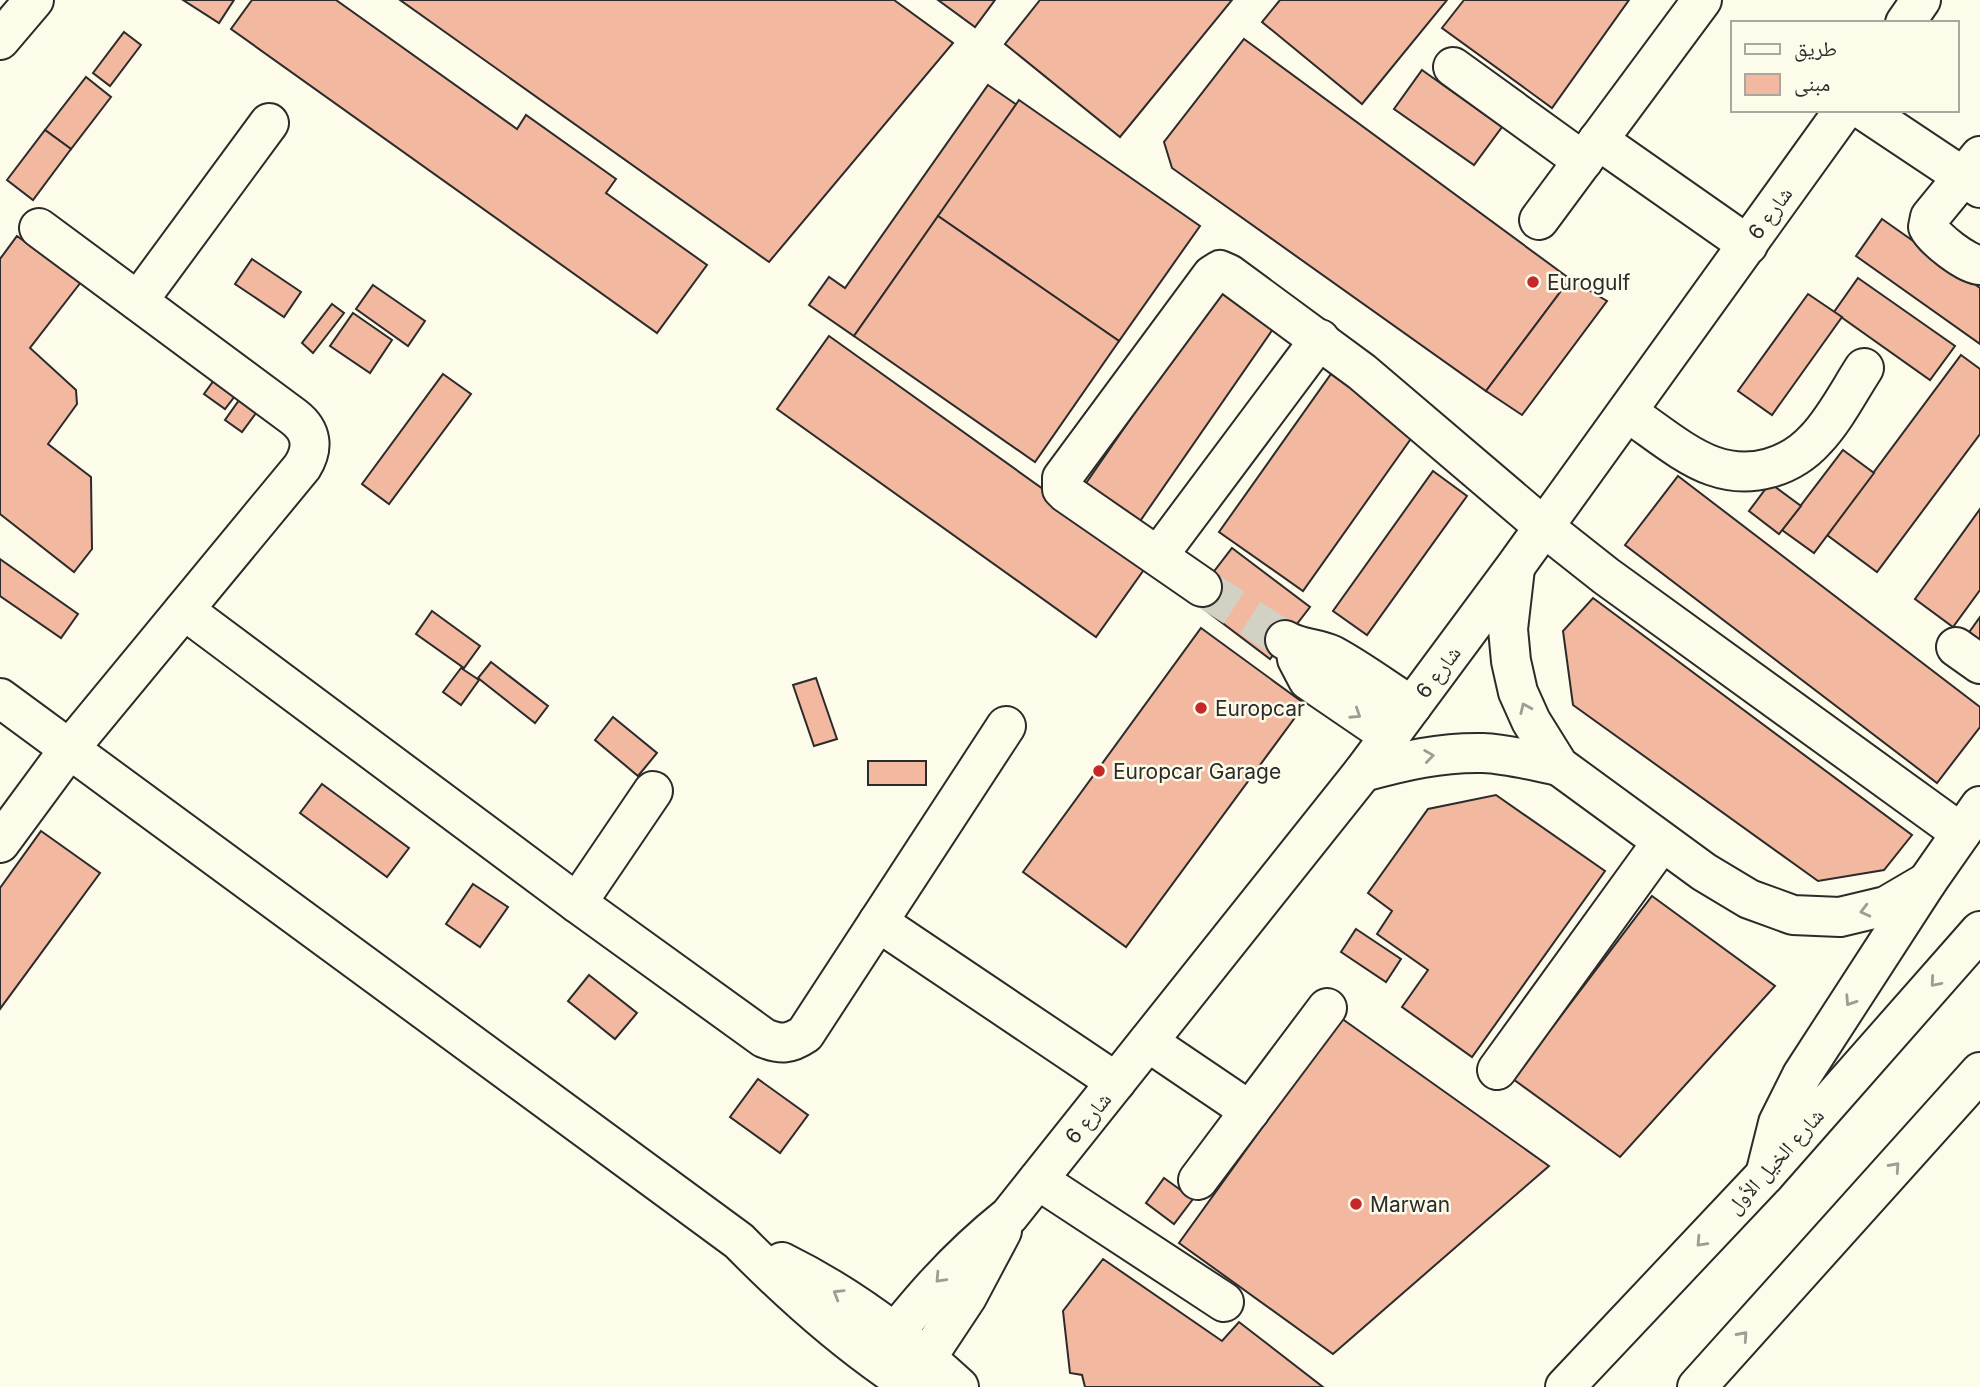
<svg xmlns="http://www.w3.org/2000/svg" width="1980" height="1387" font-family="Inter,'Noto Naskh Arabic',sans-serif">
	<rect width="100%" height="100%" fill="#fdfbea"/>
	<g fill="#f2b8a0" stroke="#2b2b2b" stroke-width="2">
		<path d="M183 0H234L219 23Z"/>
		<path d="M252 0H336L517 129 526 115 616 179 606 193 707 265 657 333 231 29Z"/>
		<path d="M400 0H894L953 43 769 262Z"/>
		<path d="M938 0H995L975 27Z"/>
		<path d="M1040 0H1232L1120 137 1005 44Z"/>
		<path d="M1280 0H1447L1362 104 1262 22Z"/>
		<path d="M1464 0H1629L1552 108 1442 28Z"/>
		<path d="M124 32 141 45 110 86 93 73Z"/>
		<path d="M1244 39 1570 279 1486 391 1172 168 1164 142Z"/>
		<path d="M1422 70 1502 127 1474 165 1394 109Z"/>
		<path d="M86 77 111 97 71 149 45 130Z"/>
		<path d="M988 85 1017 105 854 336 809 305 829 277 845 288Z"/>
		<path d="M1019 100 1200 226 1119 341 938 216Z"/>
		<path d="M45 130 71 149 33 200 7 180Z"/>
		<path d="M938 216 1119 341 1035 462 854 336Z"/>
		<path d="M1882 219 1980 288V344L1856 256Z"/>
		<path d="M17 236 81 282 30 348 76 390 77 404 48 444 91 477 92 549 74 572 0 514V259Z"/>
		<path d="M252 259 301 292 284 317 235 284Z"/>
		<path d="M1858 278 1955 346 1930 380 1834 312Z"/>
		<path d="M1570 279 1607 301 1522 415 1486 391Z"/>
		<path d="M373 285 425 321 408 346 356 309Z"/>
		<path d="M1219 291 1273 329 1136 527 1082 489Z"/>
		<path d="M1808 294 1842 317 1772 415 1738 391Z"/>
		<path d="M332 304 344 313 313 353 302 343Z"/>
		<path d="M353 313 392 340 370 373 330 346Z"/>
		<path d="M829 336 1148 564 1096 637 777 409Z"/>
		<path d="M1961 355 1980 369V434L1877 572 1827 535Z"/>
		<path d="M443 374 471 394 389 504 362 484Z"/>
		<path d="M1331 374 1415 433 1303 591 1219 532Z"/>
		<path d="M217 376 238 392 225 409 204 394Z"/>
		<path d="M242 396 259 409 242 432 225 420Z"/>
		<path d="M1843 450 1874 473 1814 553 1782 530Z"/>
		<path d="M1433 471 1467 496 1367 635 1333 611Z"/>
		<path d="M1678 476 1980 707V727L1937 783 1625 545Z"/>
		<path d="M1770 483 1801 506 1779 534 1749 511Z"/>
		<path d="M1980 509V590L1953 627 1915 599Z"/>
		<path d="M1232 548 1310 607 1270 659 1192 600Z"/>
		<path d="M0 559 78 614 61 638 0 596Z"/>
		<path d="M1593 598 1912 835 1884 870 1818 881 1573 705 1563 631Z"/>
		<path d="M432 611 480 646 464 668 416 634Z"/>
		<path d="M1980 617V650L1965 638Z"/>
		<path d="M1201 628 1305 704 1126 947 1023 872Z"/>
		<path d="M491 662 548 706 535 723 478 678Z"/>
		<path d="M461 668 479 680 461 705 443 692Z"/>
		<path d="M816 678 837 739 814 746 793 685Z"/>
		<path d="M613 717 657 753 638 776 595 740Z"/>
		<rect x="868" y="761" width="58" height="24"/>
		<path d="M322 784 409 848 387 877 300 813Z"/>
		<path d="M1496 795 1605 871 1472 1057 1402 1007 1428 970 1377 934 1392 911 1368 893 1428 809Z"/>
		<path d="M41 831 100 873 0 1009V888Z"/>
		<path d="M473 884 508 907 480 947 446 924Z"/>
		<path d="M1652 896 1775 986 1620 1157 1513 1079Z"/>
		<path d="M1356 929 1401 959 1386 982 1341 952Z"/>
		<path d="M589 975 637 1013 615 1039 568 1001Z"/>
		<path d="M1341 1018 1549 1166 1333 1354 1179 1243Z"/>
		<path d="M758 1079 808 1115 780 1153 730 1117Z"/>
		<path d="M1164 1178 1193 1199 1174 1224 1146 1203Z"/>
		<path d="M1103 1259 1222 1341 1239 1322 1323 1387H1085L1082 1375 1070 1373 1063 1311Z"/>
	</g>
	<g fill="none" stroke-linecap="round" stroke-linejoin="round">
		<path stroke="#d3d1c4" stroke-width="38" stroke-dasharray="38 19" stroke-linecap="butt" d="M1202 587 1285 640"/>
		<g stroke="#2b2b2b" stroke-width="42">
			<g id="minor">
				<path d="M1905 23 1921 0"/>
				<path d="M0 40 34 0"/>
				<path d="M1453 67 1583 161"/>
				<path d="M1863 110 1980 188"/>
				<path d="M1598 140 1748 245"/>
				<path d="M1980 156 1930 217 1928 227C1933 238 1967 265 1980 265"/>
				<path d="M1539 220 1702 0"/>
				<path d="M138 301 269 123"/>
				<path d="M1627 412C1653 429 1684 456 1713 466 1750 479 1790 468 1816 439 1835 419 1849 391 1864 368"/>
				<path d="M1158 556 1320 339"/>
				<path d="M1515 568 1508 629 1511 661 1518 692 1531 721 1559 766 1704 872 1749 899 1793 915 1840 917 1886 906 1927 882"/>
				<path d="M1202 587 1066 493 1062 489V478L1212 275 1220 270 1229 274 1362 372 1544 527 1606 576 1961 833"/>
				<path d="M184 610 577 903 764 1038C781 1045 790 1044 805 1034L1006 726"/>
				<path d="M1285 640C1300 649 1317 648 1332 655 1360 670 1386 690 1412 706"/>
				<path d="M1295 646 1297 659 1308 680 1390 736"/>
				<path d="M1956 647 1980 664"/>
				<path d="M0 698 739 1241C792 1295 849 1346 913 1387"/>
				<path d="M1363 772C1403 761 1441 752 1483 753 1508 754 1534 761 1559 766"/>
				<path d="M0 843 70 748 302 467C314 448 312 431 294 417L39 228"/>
				<path d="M577 903 653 791"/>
				<path d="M878 922 1116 1082"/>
				<path d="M1148 1042 1250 1111"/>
				<path d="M1497 1070 1662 842"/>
				<path d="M1765 1175 1778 1123 1802 1075 1927 882 1980 806"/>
				<path d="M1038 1180 1224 1302"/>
				<path d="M1198 1180 1327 1008"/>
				<path d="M782 1262C847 1294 906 1338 959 1387"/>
				<path d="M874 1359C917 1304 954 1260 1009 1216L1363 772 1515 567 1844 110"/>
				<path d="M912 1380 967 1297 1002 1231"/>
			</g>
		</g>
		<g stroke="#2b2b2b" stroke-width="42">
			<g id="major">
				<path d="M1565 1387 1765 1175 1980 931"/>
				<path d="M1697 1387 1980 1072"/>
			</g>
		</g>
		<use href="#minor" stroke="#fdfbea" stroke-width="38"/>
		<use href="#major" stroke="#fdfbea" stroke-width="38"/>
	</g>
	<defs><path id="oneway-chevron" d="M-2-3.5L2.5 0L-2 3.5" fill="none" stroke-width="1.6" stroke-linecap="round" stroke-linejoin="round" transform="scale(1.75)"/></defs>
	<g stroke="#9e9d94">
		<use href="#oneway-chevron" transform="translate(1525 708) rotate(-114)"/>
		<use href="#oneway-chevron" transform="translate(1356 714) rotate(33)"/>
		<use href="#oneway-chevron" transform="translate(1429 756) rotate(-8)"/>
		<use href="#oneway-chevron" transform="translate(1865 911) rotate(166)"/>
		<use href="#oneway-chevron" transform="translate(1935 982) rotate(131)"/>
		<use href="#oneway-chevron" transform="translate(1850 1001) rotate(123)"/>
		<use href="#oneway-chevron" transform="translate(1895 1167) rotate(-48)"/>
		<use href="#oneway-chevron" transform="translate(1701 1242) rotate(133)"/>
		<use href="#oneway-chevron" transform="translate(940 1278) rotate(133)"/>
		<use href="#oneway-chevron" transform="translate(838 1294) rotate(-149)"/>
		<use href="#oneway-chevron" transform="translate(1743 1336) rotate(-48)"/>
	</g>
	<g fill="#c62828" stroke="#fdfbea" stroke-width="2.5">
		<circle cx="1533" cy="282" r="7"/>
		<circle cx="1201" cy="708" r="7"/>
		<circle cx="1099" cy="771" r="7"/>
		<circle cx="1356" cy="1204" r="7"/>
	</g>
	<g text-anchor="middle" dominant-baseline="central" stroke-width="5" stroke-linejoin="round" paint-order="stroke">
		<g font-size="21" fill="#2b2b2b" stroke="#fdfbea">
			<text transform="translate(1770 213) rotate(-54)">شارع 6</text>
			<text transform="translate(1438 672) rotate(-53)">شارع 6</text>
			<text transform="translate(1088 1118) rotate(-51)">شارع 6</text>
			<text transform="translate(1775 1161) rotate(-48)">شارع الخيل الأول</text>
		</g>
		<g font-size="21" fill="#2b2b2b" stroke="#fdfbea" text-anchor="start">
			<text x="1547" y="282">Eurogulf</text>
			<text x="1215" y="708">Europcar</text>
			<text x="1113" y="771">Europcar Garage</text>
			<text x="1370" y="1204">Marwan</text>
		</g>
	</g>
	<rect x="1731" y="21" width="228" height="91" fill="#fdfbea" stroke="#a9a89e" stroke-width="2"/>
	<rect x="1745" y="44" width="35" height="10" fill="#fdfbea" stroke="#a9a89e" stroke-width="2"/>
	<text x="1794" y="56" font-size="21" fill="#2b2b2b">طريق</text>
	<rect x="1745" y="74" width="35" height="21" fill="#f2b8a0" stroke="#a9a89e" stroke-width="2"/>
	<text x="1794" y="91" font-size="21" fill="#2b2b2b">مبنى</text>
</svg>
